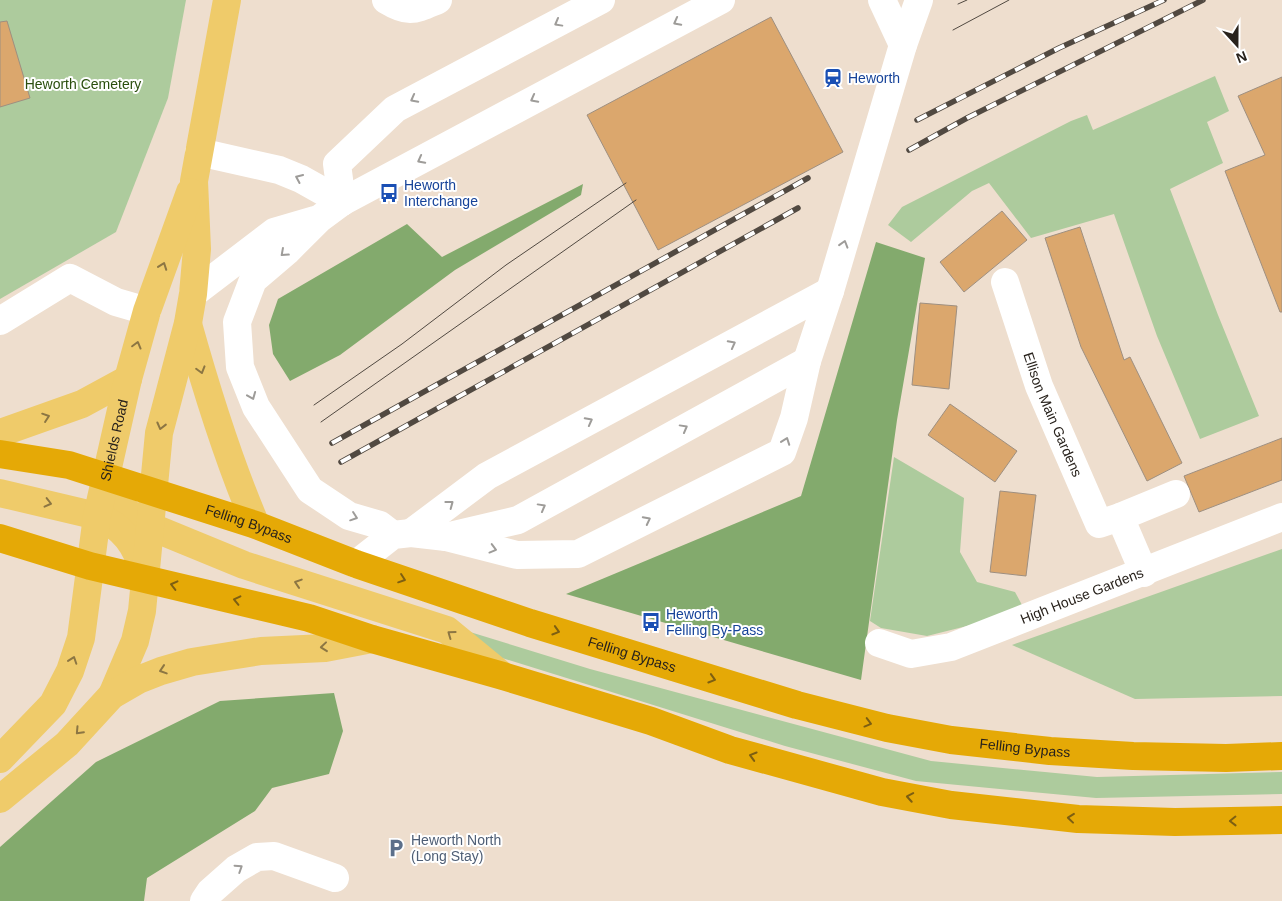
<svg xmlns="http://www.w3.org/2000/svg" width="1282" height="901" font-family="Arial,sans-serif">
	<rect width="100%" height="100%" fill="#eedece"/>
	<g fill="#adcb9d">
		<path d="M0 0H186L168 98 116 232 0 299Z"/>
		<path d="M1215 76 1229 111 1207 122 1223 163 1170 189 1218 315 1259 416 1200 439 1157 336 1114 214 1031 238 989 183 972 191 911 242 888 225 902 207 1071 121 1087 115 1093 130Z"/>
		<path d="M894 457 964 498 960 552 977 582 1015 592 1022 605 991 620 927 636 881 628 870 621Z"/>
		<path d="M1282 549V696L1135 699 1012 645Z"/>
		<path d="M457 628 590 669 931 761 1097 777 1282 772V794L1096 798 916 781 785 746 454 643Z"/>
	</g>
	<g fill="#83aa6d">
		<path d="M583 184 581 195 455 270 340 355 290 381 273 354 269 325 278 299 407 224 442 257Z"/>
		<path d="M876 242 925 258 897 420 861 680 566 594 801 496Z"/>
		<path d="M334 693 343 731 329 774 272 788 255 811 147 878 144 901H0V847L96 762 220 701Z"/>
	</g>
	<g fill="#dba76d" stroke="#9e8f80">
		<path d="M771 17 843 152 658 250 587 115Z"/>
		<path d="M7 21 30 98 0 107V22Z"/>
		<path d="M1282 77V312H1280L1225 171 1265 155 1238 96Z"/>
		<path d="M1002 211 1027 240 964 292 940 262Z"/>
		<path d="M1080 227 1124 360 1130 357 1182 463 1147 481 1081 347 1045 238Z"/>
		<path d="M920 303 957 306 949 389 912 385Z"/>
		<path d="M950 404 1017 451 995 482 928 435Z"/>
		<path d="M1282 438V480L1199 512 1184 476Z"/>
		<path d="M1000 491 1036 495 1026 576 990 572Z"/>
	</g>
	<g fill="none" stroke-linecap="round" stroke-linejoin="round">
		<g stroke="#fff" stroke-width="28">
			<path d="M386 0C409 14 414 10 438 0"/>
			<path d="M882 0 903 45"/>
			<path d="M199 152 279 170 301 179 342 202"/>
			<path d="M342 202 337 164 395 109 601 0"/>
			<path id="s1" d="M1005 282 1039 386 1099 524 1120 517"/>
			<path d="M193 294 274 232 315 220"/>
			<path d="M0 321 70 278 116 302 147 311"/>
			<path d="M411 533 487 476 830 291"/>
			<path d="M393 535 380 525 349 516 310 490 256 407 240 367 237 322 253 280 287 251 319 219 342 202 721 0"/>
			<path d="M446 537 517 555 578 554 782 452 794 418 807 361 830 291 903 45 919 0"/>
			<path d="M356 564 393 535 411 533 446 537 518 520 807 361"/>
			<path d="M1144 573 1120 517 1176 494"/>
			<path id="s2" d="M879 643 911 654 951 647 1282 517"/>
			<path d="M204 901 210 892 236 869 257 857 274 856 335 878"/>
		</g>
		<g stroke="#efcb6a" stroke-width="28">
			<path d="M188 324C207 392 228 460 256 525"/>
			<path d="M0 433 82 404 128 379"/>
			<path d="M106 477 113 495 121 504 127 512 149 526 244 565 447 630 503 676"/>
			<path d="M0 493 97 516C122 526 137 545 143 572"/>
			<path d="M112 695 135 641 142 611 159 433 188 323 193 294 197 249 194 181 227 0"/>
			<path id="s3" d="M0 759 53 704 70 671 81 638 97 516 128 379 147 311 190 192"/>
			<path d="M0 799 67 744 112 695 138 680 161 671 192 662 261 651 325 648 372 639"/>
		</g>
		<g stroke="#e5a906" stroke-width="28">
			<path id="s4" d="M0 454 69 465 256 525 356 564 530 623 797 705 887 728 951 740 1050 751 1133 756 1226 758 1282 756"/>
			<path d="M0 538 90 566 309 618 372 639 503 676 651 721 730 750 882 792 951 805 1078 819 1175 822 1282 820"/>
		</g>
		<g stroke="#514941" stroke-width="1">
			<path d="M958 4 967 0"/>
			<path d="M953 30 1009 0"/>
			<path d="M314 405 402 344 506 265 626 183"/>
			<path d="M321 422 636 200"/>
		</g>
		<g stroke="#514941" stroke-width="5.5">
			<g id="rail">
				<path d="M917 120 1059 48 1164 0"/>
				<path d="M909 150 967 118 1203 0"/>
				<path d="M332 443 808 178"/>
				<path d="M341 462 798 208"/>
			</g>
		</g>
		<use href="#rail" stroke="#fff" stroke-width="4" stroke-dasharray="11" stroke-linecap="butt"/>
	</g>
	<defs><path id="oneway-chevron" d="M-2-3.5L2.5 0L-2 3.5" fill="none" stroke-width="1.6" stroke-linecap="round" stroke-linejoin="round" transform="scale(1.25)"/></defs>
	<g stroke="#9e9c99">
		<use href="#oneway-chevron" transform="translate(677 22) rotate(152)"/>
		<use href="#oneway-chevron" transform="translate(558 23) rotate(151)"/>
		<use href="#oneway-chevron" transform="translate(414 99) rotate(152)"/>
		<use href="#oneway-chevron" transform="translate(534 99) rotate(152)"/>
		<use href="#oneway-chevron" transform="translate(421 160) rotate(152)"/>
		<use href="#oneway-chevron" transform="translate(299 178) rotate(-156)"/>
		<use href="#oneway-chevron" transform="translate(844 244) rotate(-73)"/>
		<use href="#oneway-chevron" transform="translate(284 253) rotate(138)"/>
		<use href="#oneway-chevron" transform="translate(732 344) rotate(-28)"/>
		<use href="#oneway-chevron" transform="translate(252 396) rotate(68)"/>
		<use href="#oneway-chevron" transform="translate(589 421) rotate(-28)"/>
		<use href="#oneway-chevron" transform="translate(684 428) rotate(-29)"/>
		<use href="#oneway-chevron" transform="translate(786 441) rotate(-70)"/>
		<use href="#oneway-chevron" transform="translate(450 504) rotate(-37)"/>
		<use href="#oneway-chevron" transform="translate(542 507) rotate(-29)"/>
		<use href="#oneway-chevron" transform="translate(354 517) rotate(19)"/>
		<use href="#oneway-chevron" transform="translate(647 520) rotate(-27)"/>
		<use href="#oneway-chevron" transform="translate(493 549) rotate(15)"/>
		<use href="#oneway-chevron" transform="translate(239 868) rotate(-33)"/>
	</g>
	<g stroke="#8c7643">
		<use href="#oneway-chevron" transform="translate(163 266) rotate(-70)"/>
		<use href="#oneway-chevron" transform="translate(137 345) rotate(-75)"/>
		<use href="#oneway-chevron" transform="translate(201 370) rotate(74)"/>
		<use href="#oneway-chevron" transform="translate(46 417) rotate(-19)"/>
		<use href="#oneway-chevron" transform="translate(161 426) rotate(104)"/>
		<use href="#oneway-chevron" transform="translate(48 503) rotate(14)"/>
		<use href="#oneway-chevron" transform="translate(298 583) rotate(-162)"/>
		<use href="#oneway-chevron" transform="translate(451 634) rotate(-144)"/>
		<use href="#oneway-chevron" transform="translate(324 647) rotate(174)"/>
		<use href="#oneway-chevron" transform="translate(73 660) rotate(-71)"/>
		<use href="#oneway-chevron" transform="translate(163 670) rotate(162)"/>
		<use href="#oneway-chevron" transform="translate(79 731) rotate(133)"/>
	</g>
	<g stroke="#7d5f12">
		<use href="#oneway-chevron" transform="translate(402 579) rotate(19)"/>
		<use href="#oneway-chevron" transform="translate(174 585) rotate(-166)"/>
		<use href="#oneway-chevron" transform="translate(237 600) rotate(-167)"/>
		<use href="#oneway-chevron" transform="translate(556 631) rotate(17)"/>
		<use href="#oneway-chevron" transform="translate(712 679) rotate(17)"/>
		<use href="#oneway-chevron" transform="translate(868 723) rotate(15)"/>
		<use href="#oneway-chevron" transform="translate(753 756) rotate(-164)"/>
		<use href="#oneway-chevron" transform="translate(910 797) rotate(-170)"/>
		<use href="#oneway-chevron" transform="translate(1071 818) rotate(-174)"/>
		<use href="#oneway-chevron" transform="translate(1233 821) rotate(179)"/>
	</g>
	<defs>
		<g id="station-bare" transform="scale(1.5)"><path d="M-3-6H3Q5-6 5-4V2Q5 4 3 4L4.5 6H3L1.5 4h-3L-3 6H-4.5L-3 4Q-5 4-5 2V-4Q-5-6-3-6ZM-3.5-4v3h7v-3ZM-3.5 1v1.5H-2V1ZM2 1v1.5H3.5V1Z" fill="#1a4fb4" stroke="#fff" stroke-width="2.5" paint-order="stroke"/></g>
		<g id="bus-bare" transform="scale(1.5)"><path d="M-5-6H5V4H4V6H2V4H-2V6H-4V4H-5ZM-3.5-4V0h7V-4ZM-3.5 1.2v1.5H-2V1.2ZM2 1.2v1.5H3.5V1.2Z" fill="#1a4fb4" stroke="#fff" stroke-width="2.5" paint-order="stroke"/></g>
		<g id="parking-bare" transform="scale(1.5)"><path d="M-3.5-5.5H1a3.5 3.5 0 0 1 0 7H-1V5.5H-3.5ZM-1-3.4V-.6H.8a1.4 1.4 0 0 0 0-2.8Z" fill="#5c6f8a" stroke="#fff" stroke-width="2.5" paint-order="stroke"/></g>
	</defs>
	<g fill-rule="evenodd">
		<use href="#station-bare" x="833" y="78"/>
		<use href="#bus-bare" x="389" y="193"/>
		<use href="#bus-bare" x="651" y="622"/>
		<use href="#parking-bare" x="396" y="848"/>
	</g>
	<g text-anchor="middle" dominant-baseline="central" stroke-width="4" stroke-linejoin="round" paint-order="stroke">
		<g font-size="14" fill="#164399" stroke="#fff" text-anchor="start">
			<text x="848" y="78">Heworth</text>
			<text x="404" y="185">Heworth<tspan x="404" dy="16">Interchange</tspan></text>
			<text x="666" y="614">Heworth<tspan x="666" dy="16">Felling By-Pass</tspan></text>
		</g>
		<g font-size="14" fill="#2a4e0d" stroke="#fff">
			<text x="83" y="84">Heworth Cemetery</text>
		</g>
		<g font-size="14" fill="#28221c" stroke="#fff">
			<text stroke="none"><textPath href="#s1" startOffset="141">Ellison Main Gardens</textPath></text>
			<text stroke="none"><textPath href="#s3" startOffset="349">Shields Road</textPath></text>
			<text stroke="none"><textPath href="#s4" startOffset="259">Felling Bypass</textPath></text>
			<text stroke="none"><textPath href="#s2" startOffset="215">High House Gardens</textPath></text>
			<text stroke="none"><textPath href="#s4" startOffset="664">Felling Bypass</textPath></text>
			<text stroke="none"><textPath href="#s4" startOffset="1069">Felling Bypass</textPath></text>
		</g>
		<g font-size="14" fill="#4e5e75" stroke="#fff" text-anchor="start">
			<text x="411" y="840">Heworth North<tspan x="411" dy="16">(Long Stay)</tspan></text>
		</g>
	</g>
	<g transform="translate(1237 45) rotate(159)" stroke="#ffffff" stroke-width="4" paint-order="stroke">
	<path d="M0-4L9 19L0 12L-9 19Z" fill="#28221c"/>
	<text y="-8" font-size="14" font-weight="bold" text-anchor="middle" fill="#28221c">N</text>
	</g>
</svg>
